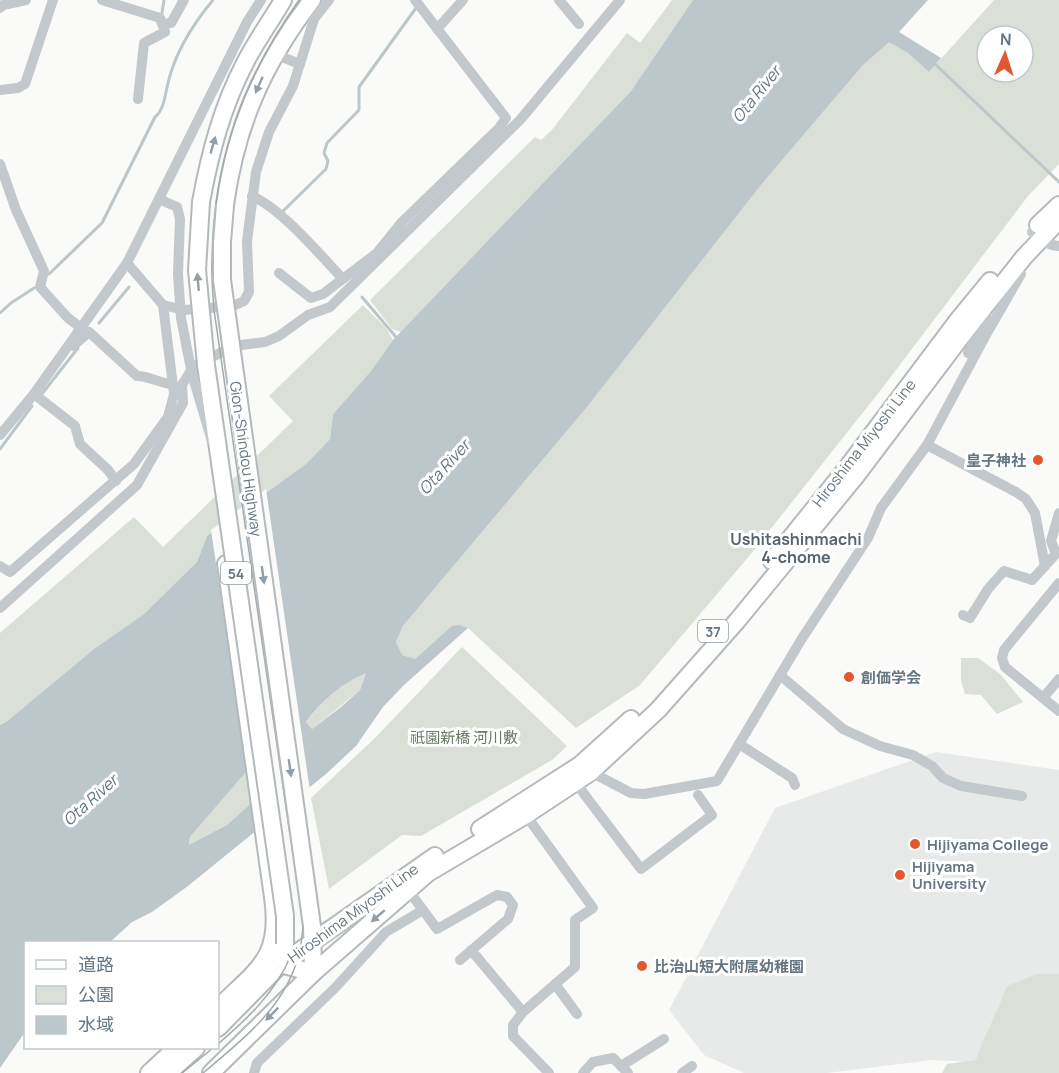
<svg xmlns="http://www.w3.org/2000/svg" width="1059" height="1073" font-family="Manrope,'Noto Sans JP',sans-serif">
	<rect width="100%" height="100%" fill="#fafaf8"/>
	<path fill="#e8e9e9" d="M936 752 1059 770V997L990 1063 932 1060 827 1073H744L704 1055 669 1010 775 808Z"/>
	<g fill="#dadfd7" fill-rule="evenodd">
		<path d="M672 0H693L631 91 401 332 392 329 370 300 535 137 541 140 551 131 627 33 640 43Z"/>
		<path d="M994 0H1059V164L1028 196 880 391 750 555 640 685 576 728 468 628 452 627 415 659 402 655 396 642 403 626 587 407 761 185 863 65 888 41 908 53 929 72ZM987 36H1023V72H987Z"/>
		<path d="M363 305 386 328 393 340 371 371 333 414 330 439 306 464 207 536 197 562 144 614 94 649 6 722 0 725V633L134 517 163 547 293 421 269 396Z"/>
		<path d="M462 647 567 746 552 760 421 836 402 835 329 889 311 798 375 738Z"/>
		<path d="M961 658H978L1000 674 1023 702 997 714 981 695 965 694 961 681Z"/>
		<path d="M366 672 360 690 312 729 306 723C323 698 340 686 366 672Z"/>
		<path d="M252 765 257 798 227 825 189 846 190 837Z"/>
		<path d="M1037 974H1059V1073H942L947 1064 976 1060C985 1034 998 1011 1007 986Z"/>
	</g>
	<path fill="#bbc7cb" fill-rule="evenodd" d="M693 0H928L899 32 941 58 929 72 908 53 889 42 863 65 761 185 587 407 403 626 396 642 402 655 415 659 452 626 459 625 468 628 404 685 383 707 356 746 326 774 188 886 152 912 132 922 110 942H26L25 1032 0 1068V725L6 722 94 649 144 614 197 562 207 536 306 464 330 439 333 414 371 371 393 340 631 91ZM366 673 360 690 341 707 312 729 306 722C322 700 341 684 366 673ZM252 765 257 798 227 825 189 845 190 837Z"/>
	<path fill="#fafaf8" d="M266 489 310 791 255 835 250 800 254 796 253 768 247 775 211 530Z"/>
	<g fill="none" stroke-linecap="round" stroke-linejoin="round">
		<g stroke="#bbc7cb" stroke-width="3">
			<path d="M162 13 164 0"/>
			<path d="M934 63 1059 182"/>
			<path d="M284 213 282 212 326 169 328 161 324 153 327 143 359 110V87L416 8"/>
			<path d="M49 274 102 223 155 117C164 110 165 95 168 83 175 53 193 24 213 0"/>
			<path d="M362 297 396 337"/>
			<path d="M0 313 11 303 34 288"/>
			<path d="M99 323 129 287"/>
			<path d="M41 395 78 348"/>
			<path d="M0 449 32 406"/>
		</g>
		<g stroke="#b5babe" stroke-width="20">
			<g id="primary">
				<path d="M1038 225 1059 205"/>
				<path d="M772 561 846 469 958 320 990 281"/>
				<path d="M480 829 580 765 631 719"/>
				<path d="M281 964 313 973 428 873 526 815 591 772 658 710 737 621 856 476 967 329 1024 257 1059 220"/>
				<path d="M281 964 435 856"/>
			</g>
		</g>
		<g stroke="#b4b9bd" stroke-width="20">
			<g id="trunk">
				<path d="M201 202C210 153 222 107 245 63 256 41 271 21 283 0"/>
				<path d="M225 205C236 125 263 64 312 0"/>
				<path d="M218 1008C257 969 282 959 273 897L226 564"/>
				<path d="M218 1028 281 964 285 944"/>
				<path d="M149 1073 176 1048"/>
				<path d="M168 1073 196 1048"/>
				<path d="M211 1073 313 973 312 926"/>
			</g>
		</g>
		<g stroke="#c3c8cc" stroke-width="10">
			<path d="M102 0 160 18 165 32 144 43 138 99"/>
			<path d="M559 0 579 24"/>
			<path d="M0 8 3 5 26 0"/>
			<path d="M163 24 171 23 184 0"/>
			<path d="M437 29 463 0"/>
			<path d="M274 54 300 64"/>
			<path d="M0 90 18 88 25 84 53 0"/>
			<path d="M0 164 16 210 44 271 40 287 68 318 80 327"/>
			<path d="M252 196C282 209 319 254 343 279"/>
			<path d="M159 199 177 207 180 219 178 274"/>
			<path d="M1032 232C1040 239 1048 246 1059 246"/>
			<path d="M127 263 163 305 184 310 233 306 244 301 249 292 247 241 256 172 269 132 293 86 314 19 329 0"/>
			<path d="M279 273 311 298 323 294 377 253 402 222 499 128 506 118 415 0"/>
			<path d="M73 346 89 332 137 376C151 376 160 384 173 384"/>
			<path d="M968 353 986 316"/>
			<path d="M34 394 75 426 80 444 108 470 116 481"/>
			<path d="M0 435 34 394 127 263 247 22 261 0"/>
			<path d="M927 445 1016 492 1026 499 1035 513 1045 566"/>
			<path d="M0 566 10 572 134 464 168 417 174 394 163 305"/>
			<path d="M1059 583 1004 650 1002 658 1005 667 1059 711"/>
			<path d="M0 608 137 485 183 403 182 385 194 366 234 346 265 342 279 336 308 315 330 307 520 120 620 0"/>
			<path d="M963 615 970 618 988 589 1004 571 1032 580 1056 554 1051 541 1059 513"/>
			<path d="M780 675 843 729 880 746 913 755 932 766 943 778 961 786 1022 796"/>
			<path d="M1043 698 1059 679"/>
			<path d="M739 744 792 778 795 785"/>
			<path d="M587 770 631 793 644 794 717 781 801 640 868 538 881 508 927 445 987 333 1021 274"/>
			<path d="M575 782 641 869 712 815 698 795"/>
			<path d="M523 811 593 908 575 920V967L523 1012 513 1025V1036L549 1073"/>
			<path d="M406 887 437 929 497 895 507 897 513 905 508 919 460 960"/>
			<path d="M471 950 523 1012"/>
			<path d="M555 984 577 1014"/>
			<path d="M621 1066 664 1039"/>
			<path d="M254 1073 257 1063 335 988 386 932 423 910"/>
			<path d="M583 1073 593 1062 613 1058 628 1073"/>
			<path d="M682 1073 692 1066"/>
		</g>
		<use href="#primary" stroke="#fff" stroke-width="16"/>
		<use href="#trunk" stroke="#fff" stroke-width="16"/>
		<g stroke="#a2aab0" stroke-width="1.5">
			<path d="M218 1044C248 1018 276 992 291 955"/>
			<path d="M182 1073 213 1048"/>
			<path d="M203 1073C254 1030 304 992 303 918 303 888 294 857 289 828L214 310C213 293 211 276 212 260 213 162 243 79 299 0"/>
		</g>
		<g stroke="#b4b9bd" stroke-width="20" stroke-linecap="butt">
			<g id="trunk-bridge">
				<path d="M201 202 197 270 206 365 285 916V944"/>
				<path d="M225 205 222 242V280L312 926"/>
			</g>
		</g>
		<path stroke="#c3c8cc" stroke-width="10" d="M178 274 181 318 192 374 212 441"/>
		<use href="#trunk-bridge" stroke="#fff" stroke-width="16"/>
	</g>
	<defs><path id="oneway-solid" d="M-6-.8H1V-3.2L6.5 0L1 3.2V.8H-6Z" transform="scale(1.5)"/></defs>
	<g fill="#939fa8">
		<use href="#oneway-solid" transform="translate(259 85) rotate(114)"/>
		<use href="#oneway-solid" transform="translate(213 145) rotate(-74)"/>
		<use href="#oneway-solid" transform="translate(198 282) rotate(-95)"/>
		<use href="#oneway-solid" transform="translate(263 575) rotate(82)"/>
		<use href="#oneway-solid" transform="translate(290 768) rotate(82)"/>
		<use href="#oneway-solid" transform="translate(378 916) rotate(139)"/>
		<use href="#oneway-solid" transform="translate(272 1014) rotate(135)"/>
	</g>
	<g fill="#e4572e" stroke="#fff" stroke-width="2">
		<circle cx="1038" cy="460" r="6"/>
		<circle cx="849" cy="677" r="6"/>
		<circle cx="915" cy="844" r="6"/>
		<circle cx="900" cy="875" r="6"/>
		<circle cx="642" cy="966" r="6"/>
	</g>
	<g text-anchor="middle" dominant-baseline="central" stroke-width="6" stroke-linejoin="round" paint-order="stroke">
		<g fill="#fff" stroke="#939fa8" stroke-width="1.5">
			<rect x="221" y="562" width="30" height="22" rx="4.5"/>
			<rect x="698" y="620" width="30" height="22" rx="4.5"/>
		</g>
		<g font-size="14" font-weight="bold" fill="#657683">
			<text x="236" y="573">54</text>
			<text x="713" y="631">37</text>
		</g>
		<g font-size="15" fill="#657683" stroke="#fff">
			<text transform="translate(864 443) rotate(-52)">Hiroshima Miyoshi Line</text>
			<text transform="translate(246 459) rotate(82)">Gion-Shindou Highway</text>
			<text transform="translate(353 913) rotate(-36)">Hiroshima Miyoshi Line</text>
		</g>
		<g font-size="15" font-weight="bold" fill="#657683" stroke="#fff" text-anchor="start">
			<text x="1026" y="460" text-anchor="end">皇子神社</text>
			<text x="861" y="677">創価学会</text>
			<text x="927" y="844">Hijiyama College</text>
			<text x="912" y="866">Hijiyama<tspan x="912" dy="17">University</tspan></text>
			<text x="654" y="966">比治山短大附属幼稚園</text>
		</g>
		<g font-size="15" fill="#687a64" stroke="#fff">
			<text x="464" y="737">祇園新橋 河川敷</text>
		</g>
		<g font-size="16" font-style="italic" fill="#60757c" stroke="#fff">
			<text transform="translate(756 94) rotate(-51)">Ota River</text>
			<text transform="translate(444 467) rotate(-48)">Ota River</text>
			<text transform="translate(90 800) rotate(-42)">Ota River</text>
		</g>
		<g font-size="16" font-weight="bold" fill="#57646e" stroke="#fff">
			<text x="796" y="539">Ushitashinmachi<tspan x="796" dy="18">4-chome</tspan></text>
		</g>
	</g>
	<rect x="24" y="941" width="195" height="108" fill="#ffffff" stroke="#c1c8cd" stroke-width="1.5"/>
	<rect x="36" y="960" width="30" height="9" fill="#ffffff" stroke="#c1c8cd" stroke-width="1.5"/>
	<text x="78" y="971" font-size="18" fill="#657683">道路</text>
	<rect x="36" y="986" width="30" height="18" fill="#dadfd7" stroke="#c1c8cd" stroke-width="1.5"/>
	<text x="78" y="1001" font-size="18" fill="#657683">公園</text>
	<rect x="36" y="1016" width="30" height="18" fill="#bbc7cb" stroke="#c1c8cd" stroke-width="1.5"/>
	<text x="78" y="1031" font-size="18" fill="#657683">水域</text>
	<g transform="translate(1005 54) rotate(3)"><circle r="28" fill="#ffffff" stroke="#c1c8cd" stroke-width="1.5"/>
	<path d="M0-4.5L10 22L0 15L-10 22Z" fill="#e4572e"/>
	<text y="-9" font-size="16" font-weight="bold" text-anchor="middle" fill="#657683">N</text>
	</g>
</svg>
